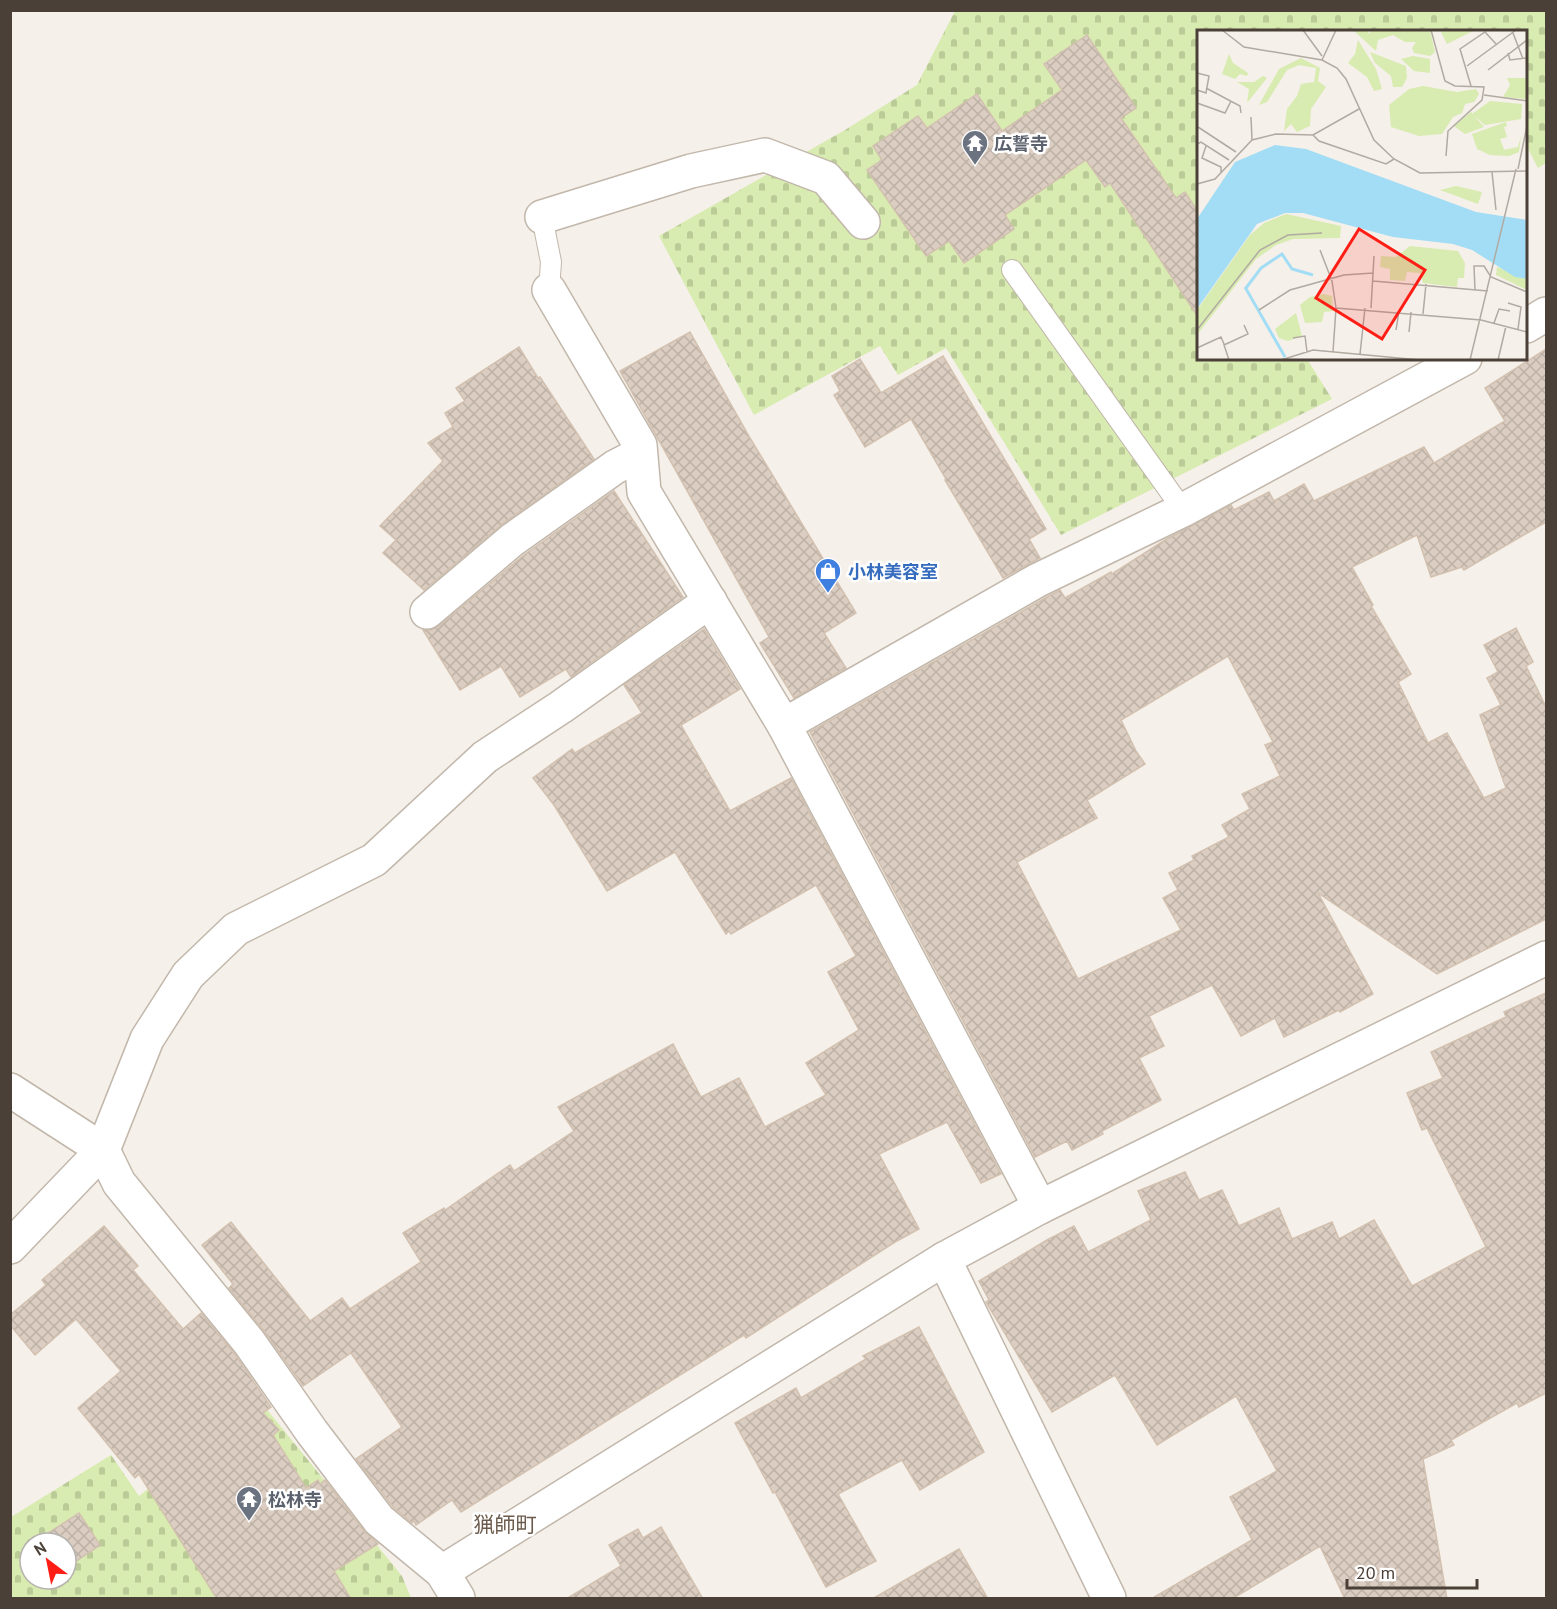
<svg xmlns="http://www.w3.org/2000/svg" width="1557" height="1609" font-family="'PT Sans','Noto Sans JP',sans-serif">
	<defs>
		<pattern id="cemetery-stones" width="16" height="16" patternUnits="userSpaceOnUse" patternTransform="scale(1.5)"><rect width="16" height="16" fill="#d8ebb0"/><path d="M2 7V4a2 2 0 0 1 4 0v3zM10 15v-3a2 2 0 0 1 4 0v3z" fill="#bbcb98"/></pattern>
		<pattern id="building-cross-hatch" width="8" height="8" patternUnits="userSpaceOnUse" patternTransform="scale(1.5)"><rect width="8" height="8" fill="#dbcdc1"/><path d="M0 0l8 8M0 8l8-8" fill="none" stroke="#bdb1a6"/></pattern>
	</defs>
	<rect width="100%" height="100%" fill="#f5f0e9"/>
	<g fill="url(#cemetery-stones)" fill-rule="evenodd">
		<path d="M955 11H1546V163L1538 168 1526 145V32H1198V358L1307 359 1332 399 1061 535 946 348 898 375 880 346 754 415 659 236 845 130 917 85Z"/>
		<path d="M260 1401 402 1576 411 1598H11V1517L111 1455 139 1496ZM30 1543H66V1579H30Z"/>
	</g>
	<g fill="url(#building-cross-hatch)" stroke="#d3c1b0" stroke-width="1.5" fill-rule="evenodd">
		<path d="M1087 35 1136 108 1121 118 1176 198 1185 192 1198 212V317L1110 183 1105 187 1086 160 1005 215 1014 229 964 263 949 241 926 256 867 170 882 160 873 146 918 116 927 128 977 94 1002 131 1062 90 1044 64Z"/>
		<path d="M690 332 750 438 856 613 824 633 846 668 794 698 760 643 769 637 620 371Z"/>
		<path d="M519 347 538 378 540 377 594 459 501 525 424 590 383 553 396 540 380 526 443 461 428 443 453 427 445 413 465 401 456 388Z"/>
		<path d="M1546 349V522L1464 570 1462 567 1431 577 1417 535 1352 567 1373 605 1371 606 1411 674 1398 682 1428 743 1447 733 1484 798 1506 788 1480 715 1501 705 1487 678 1498 672 1484 645 1516 628 1533 662 1526 666 1546 707V919L1437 974 1318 893 1373 994 1340 1012 1339 1010 1284 1037 1275 1018 1241 1036 1212 985 1149 1016 1164 1046 1139 1058 1161 1100 1102 1131 1103 1134 1072 1150 1067 1141 1035 1157 810 732 1047 597 1060 590 1065 598 1111 572 1112 574 1165 540 1231 505 1234 510 1269 492 1274 501 1304 484 1314 501 1424 447 1434 463 1505 421 1485 388ZM1228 656 1273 742 1265 745 1280 776 1242 794 1250 809 1222 825 1229 837 1192 856 1194 860 1169 873 1178 890 1163 898 1181 930 1078 979 1017 862 1097 818 1087 800 1145 764 1136 751 1121 720Z"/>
		<path d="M943 356 1046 529 1029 539 1040 558 1003 578 945 480 946 479 911 419 865 447 834 395 840 391 832 376 860 359 881 393Z"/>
		<path d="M614 491 683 597 571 677 566 669 520 697 501 666 460 690 423 630H431L439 626 524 555Z"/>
		<path d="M704 629 740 689 681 725 730 811 791 778 1001 1174 981 1183 947 1122 879 1154 919 1229 895 1242 746 1338 744 1335 461 1512 452 1500 416 1525 414 1521 412 1523 393 1507 356 1459 402 1427 351 1353 303 1386 264 1331 229 1288 233 1284 202 1245 231 1222 310 1321 342 1298 350 1309 421 1262 403 1233 444 1208 445 1210 510 1165 514 1171 574 1131 558 1107 673 1044 701 1097 739 1078 765 1127 826 1095 806 1063 859 1030 828 972 856 956 816 885 731 934 729 931 726 934 675 852 607 891 554 805 533 778 572 749 575 753 642 713 624 685Z"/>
		<path d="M1546 993V1393L1519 1407 1517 1403 1451 1440 1454 1445 1423 1459 1447 1599H1345L1320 1546 1232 1599H1151L1252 1540 1230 1497 1277 1471 1236 1396 1157 1445 1115 1375 1052 1412 986 1302 989 1300 979 1281 1047 1240 1074 1226 1088 1252 1151 1220 1138 1191 1185 1172 1199 1200 1222 1190 1239 1226 1279 1208 1292 1239 1332 1222 1339 1239 1374 1220 1412 1286 1486 1247 1427 1128 1422 1130 1407 1093 1443 1078 1431 1052 1506 1017 1504 1012Z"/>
		<path d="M104 1226 138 1266 133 1270 183 1329 201 1313 234 1353 271 1407 263 1413 279 1430 273 1435 306 1488 318 1480 320 1484 325 1480 364 1531 378 1544 334 1571 351 1599H217L139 1474 135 1478 78 1408 121 1371 76 1319 35 1355 10 1325V1315L46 1285 42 1280Z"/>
		<path d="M919 1327 984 1452 920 1490 902 1460 838 1494 876 1561 826 1587 775 1492 773 1493 735 1423 796 1388 801 1398 866 1359 863 1356Z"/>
		<path d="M79 1513 100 1545 66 1568V1543H33Z"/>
		<path d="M661 1527 703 1599H566L621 1566 609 1545 638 1529 643 1538Z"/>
		<path d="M959 1549 988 1599H872Z"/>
	</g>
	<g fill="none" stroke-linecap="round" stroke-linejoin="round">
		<g stroke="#c2b7ab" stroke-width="22">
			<g id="service">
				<path d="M542 217 551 262 549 290"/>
				<path d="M1012 270 1183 510"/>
			</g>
		</g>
		<g stroke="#c2b7ab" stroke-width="36">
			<g id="minor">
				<path d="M542 217 691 171 765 155 826 178 863 222"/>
				<path d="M549 290 640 445 644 492 784 725 1040 1207"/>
				<path d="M1526 326 1546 314"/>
				<path d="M427 612 512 540 615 467 640 454"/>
				<path d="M784 725 1038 580 1183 510 1465 358"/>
				<path d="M10 1090 103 1150 119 1183 249 1342 312 1432 379 1520 442 1572 458 1598"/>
				<path d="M10 1247 103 1150 147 1039 188 975 236 929 374 860 485 757 561 707 710 601"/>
				<path d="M944 1259 1109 1598"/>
				<path d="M442 1572 944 1259 1040 1207 1546 958"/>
			</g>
		</g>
		<use href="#service" stroke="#fff" stroke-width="20"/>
		<use href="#minor" stroke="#fff" stroke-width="33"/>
	</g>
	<defs>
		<g id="temple-pin" transform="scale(1.35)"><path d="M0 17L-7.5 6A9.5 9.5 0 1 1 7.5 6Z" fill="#6b7280" stroke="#fff"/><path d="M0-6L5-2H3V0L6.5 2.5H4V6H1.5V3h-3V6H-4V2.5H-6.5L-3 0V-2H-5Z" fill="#fff"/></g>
		<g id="shop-pin" transform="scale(1.35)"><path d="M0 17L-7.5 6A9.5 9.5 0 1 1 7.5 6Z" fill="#3f7fe0" stroke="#fff"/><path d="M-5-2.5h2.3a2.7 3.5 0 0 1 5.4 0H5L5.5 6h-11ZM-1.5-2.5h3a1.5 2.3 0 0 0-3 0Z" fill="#fff"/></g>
	</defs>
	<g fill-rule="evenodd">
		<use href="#temple-pin" x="975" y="143"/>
		<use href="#shop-pin" x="828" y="571"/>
		<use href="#temple-pin" x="249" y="1499"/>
	</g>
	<g text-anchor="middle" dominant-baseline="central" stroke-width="5" stroke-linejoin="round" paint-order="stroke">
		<g font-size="18" font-weight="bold" fill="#5b616d" stroke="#fff" text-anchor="start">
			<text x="994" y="143">広誓寺</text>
			<text x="268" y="1499">松林寺</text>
		</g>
		<g font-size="18" font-weight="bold" fill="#366cbe" stroke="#fff" text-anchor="start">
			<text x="848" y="571">小林美容室</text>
		</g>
		<g font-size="21" fill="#6d5c4d" stroke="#fff">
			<text x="505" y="1524">猟師町</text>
		</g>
	</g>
	<g transform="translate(1197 30)">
		<rect width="330" height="330" fill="#f5f0e9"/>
		<path d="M310 48H330V69L306 67 313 55ZM293 71 325 74 324 89 288 95 275 84ZM259 156 285 162 281 174 243 160Z" fill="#d8ebb0"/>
		<path d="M169 0 173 4V0H233L238 22 233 26 217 23 215 18 219 12H208L196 5 181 10 179 21 157 1ZM243 0H278L250 14ZM161 10 179 39 185 59 177 61 170 47 151 33 158 24ZM173 22 209 36 210 48 205 57H196L194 46 178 33ZM32 24 36 33 51 43 50 46 43 44 38 49 25 44ZM216 26 233 29V43L217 41 204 29ZM104 28 123 38 121 51 129 57 114 79 113 96 100 102 94 94 87 101 90 79 100 66 104 54 117 52 119 38 102 35 90 40 70 72 62 75 82 39ZM66 46 70 48 50 73 52 59 40 52H57ZM226 56 260 62 279 59 282 64 277 72 268 74 265 83 256 87 245 104 222 106 194 97 192 75 212 59ZM274 82 287 97 268 104 257 96ZM309 92 310 96 303 99 301 121 321 117 324 106 322 122 312 126 293 125 280 119 275 104ZM89 184 144 196 143 208 96 209 79 215 59 229 0 305V280L53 205 67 193ZM300 237 330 249V260L299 245Z" fill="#d8ebb0"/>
		<path d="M307 97 310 107 303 109 308 122 300 124 297 103ZM213 216 261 221 268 233 267 248H261L260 257 226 253 223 243 210 242 208 251 193 250V239L183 237 184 226 199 227ZM127 264 135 266 136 281 127 282 125 292 108 293 103 275 113 267ZM99 283 105 306 91 311 82 308 78 299Z" fill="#d8ebb0"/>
		<path d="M78 115 109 119 279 182 330 190V249L318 247 275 220 256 214 196 207 106 183H88L60 194 0 279V189L38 132Z" fill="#a3ddf5"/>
		<path fill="none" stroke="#a3ddf5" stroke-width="3" d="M48 257 88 327M49 258 64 238 85 224 95 239 116 245"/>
		<path fill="none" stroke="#b1aaa2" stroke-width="1.5" d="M25 0 47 17 125 30 140 38 149 49 177 110 197 129 223 143 330 141M106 0 125 26M234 0 248 51 258 56 287 57 285 70 251 101 249 126M316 3 326 29M311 23 313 30 330 28M125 30 139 0M270 36 319 0M291 40 330 10M0 43 12 46 9 63 0 60M274 56 263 19 288 2 300 15M9 58 43 76 44 83M287 65 330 71M0 73 28 83 34 71M54 87 55 110M1 97 39 122M116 105 122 111 189 134 197 129M0 114 4 112 32 130M9 116 5 128 24 137V142M321 139 330 96M295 142 299 180M0 154 18 149 55 110 79 104 116 105 162 79M123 220 135 251 139 278 136 322M176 251 291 261M278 260 277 236H287L294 247 330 262M311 273 324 277 321 299M139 278 284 290 330 302M174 278 177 226M62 280 93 260 147 245 176 243M226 284 229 254M297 293 302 279 313 281M0 300 63 220 91 205 125 203M199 300 202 281M212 302 214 282M96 308 108 306 110 322M0 318 24 307 27 314M163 324 168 278M32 330 27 315 51 304 47 295M84 330 116 320 223 330M273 330 319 139M301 330 309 296"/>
		<path fill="#ff1e16" fill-opacity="0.15" stroke="#ff1e16" stroke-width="3" d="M162 199 228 240 185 309 119 268Z"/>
		<rect width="330" height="330" fill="none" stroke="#4a4037" stroke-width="3"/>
	</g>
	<rect width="1557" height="1609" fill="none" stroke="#4a4037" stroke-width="24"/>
	<g transform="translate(48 1561) rotate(328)"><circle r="28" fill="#ffffff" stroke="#b7b3af" stroke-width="1.5"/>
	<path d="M0-4.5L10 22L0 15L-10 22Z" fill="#ff1e16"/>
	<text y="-9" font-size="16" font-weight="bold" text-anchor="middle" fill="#4a4037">N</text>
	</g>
	<path d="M1347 1579v9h130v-9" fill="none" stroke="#4a4037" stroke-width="3"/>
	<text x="1356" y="1579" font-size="18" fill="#4a4037" stroke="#ffffff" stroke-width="4.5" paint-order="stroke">20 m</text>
</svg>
